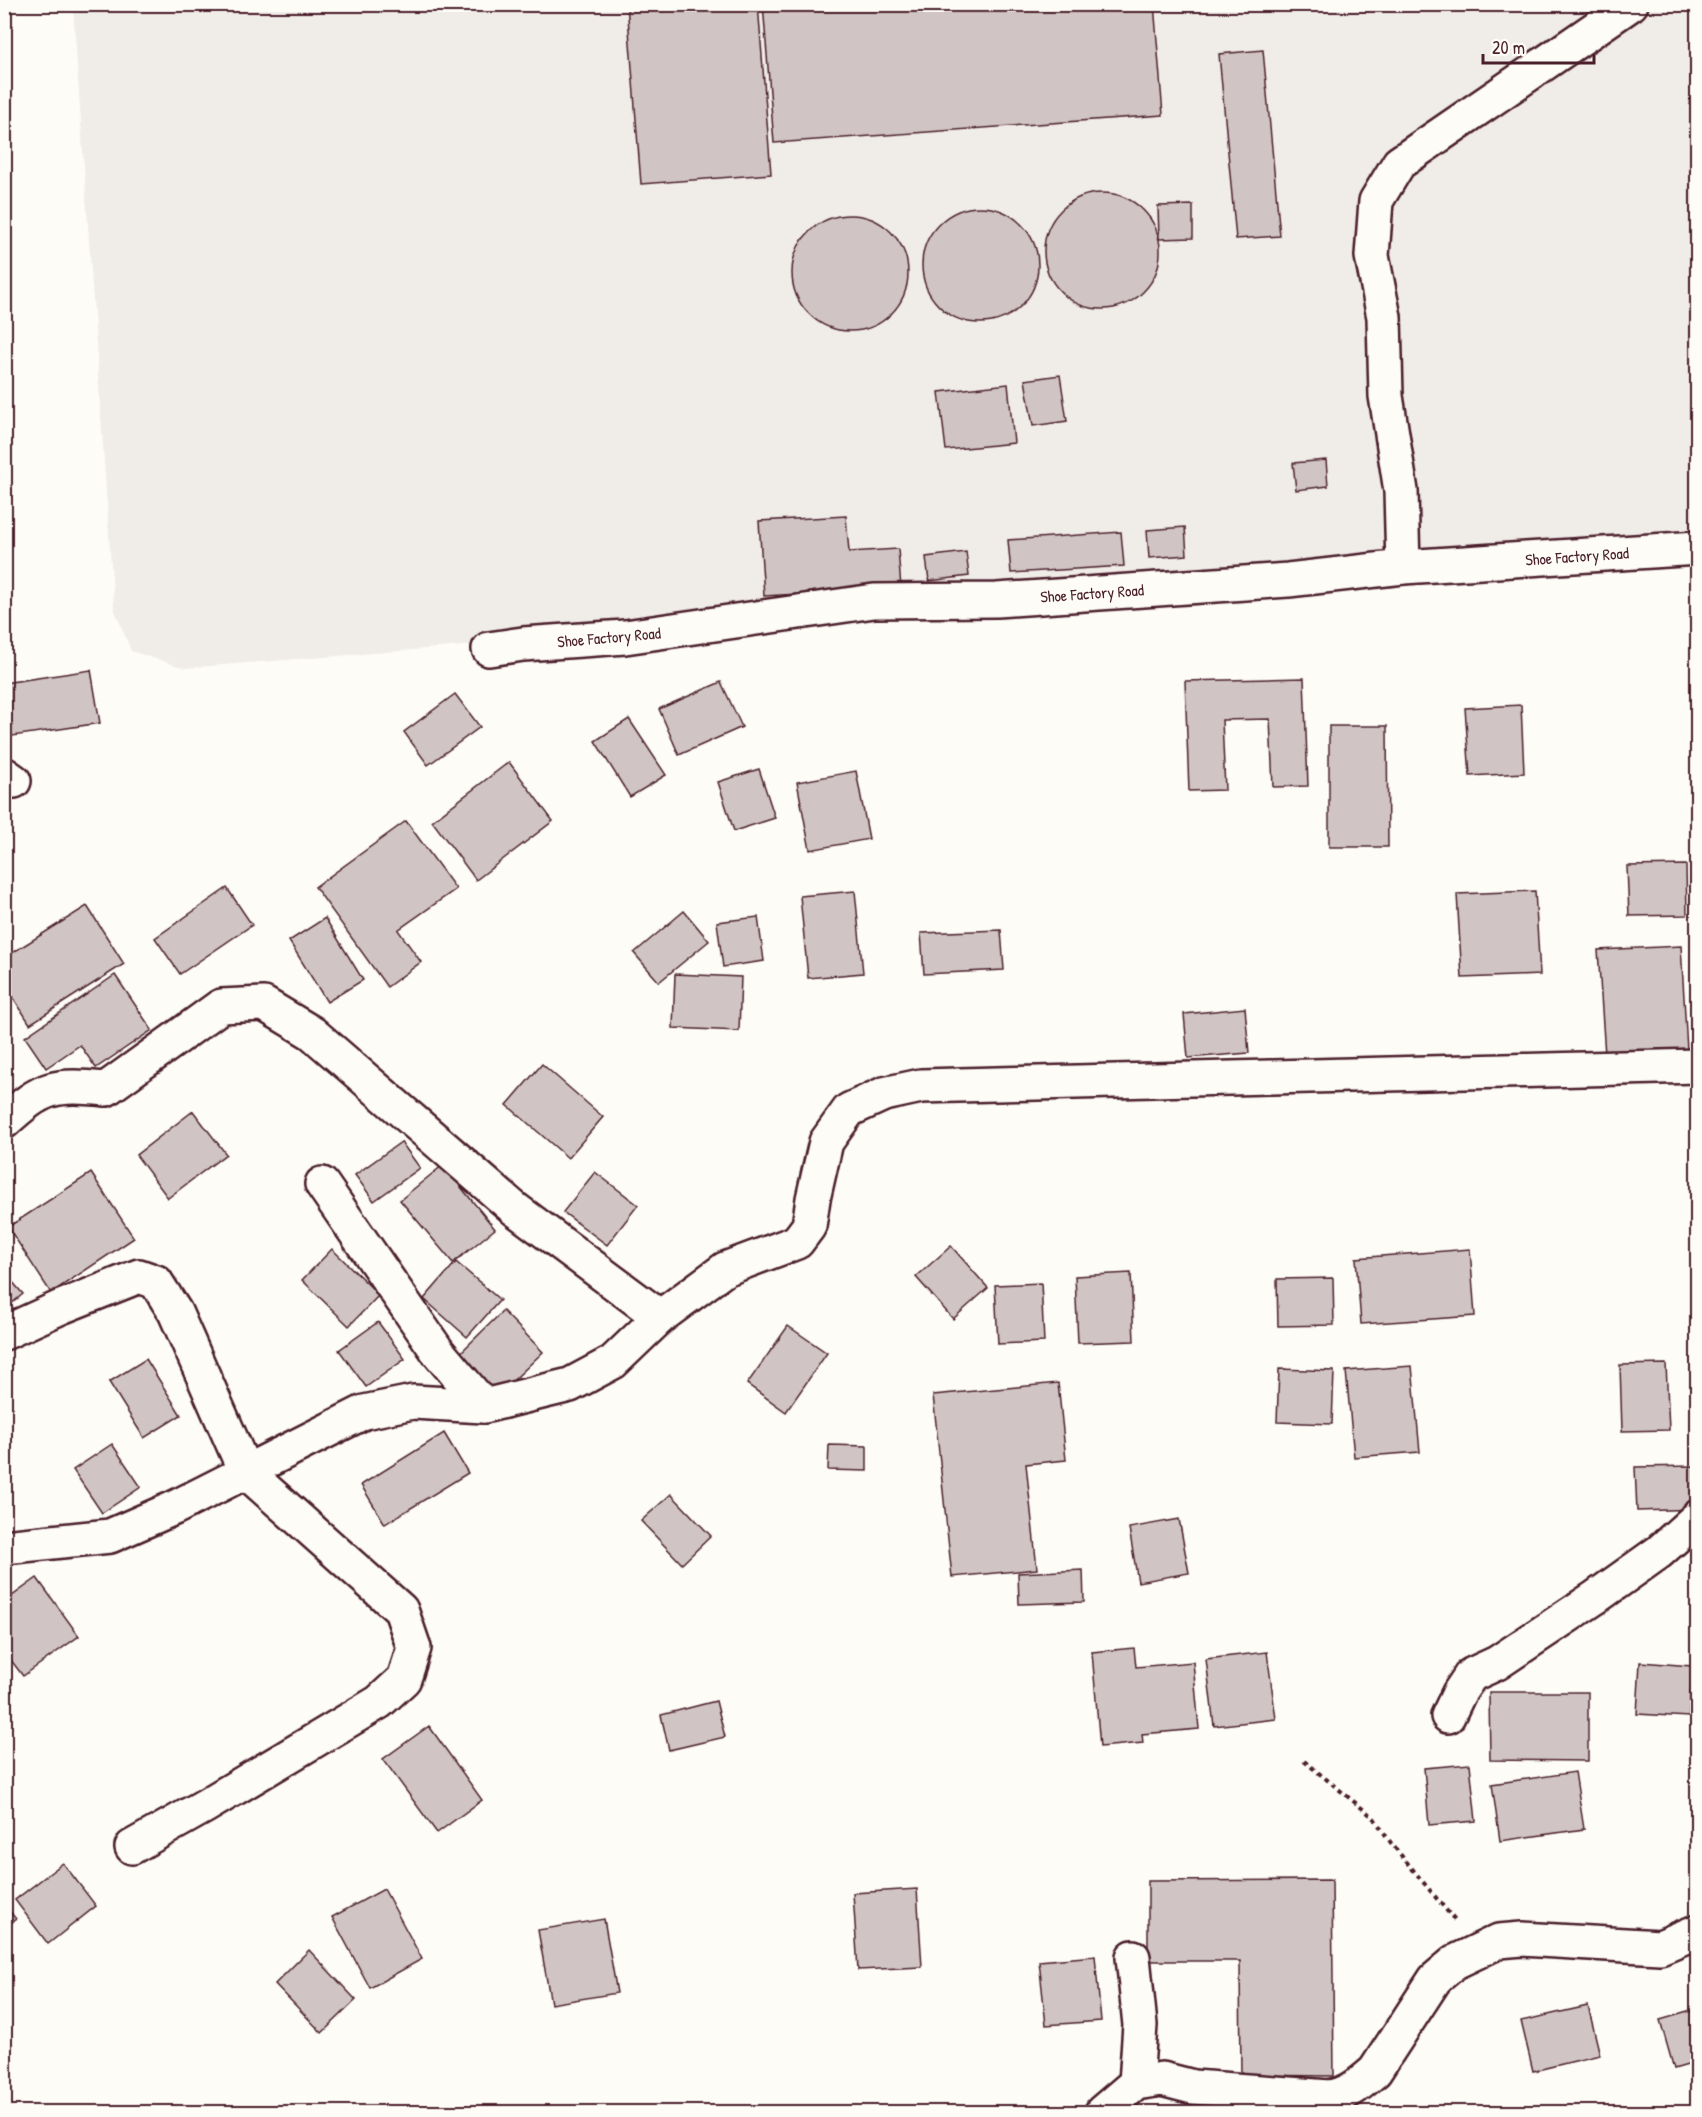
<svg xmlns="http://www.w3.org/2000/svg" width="1702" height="2117" font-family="'Patrick Hand',sans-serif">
	<rect width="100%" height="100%" fill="#fdfcf7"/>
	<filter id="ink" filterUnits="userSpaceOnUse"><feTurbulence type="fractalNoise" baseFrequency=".0167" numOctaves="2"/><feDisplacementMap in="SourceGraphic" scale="12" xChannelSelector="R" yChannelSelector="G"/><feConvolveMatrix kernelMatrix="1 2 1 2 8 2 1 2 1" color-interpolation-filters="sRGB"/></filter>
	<g filter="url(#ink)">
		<path fill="#f0ece8" d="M73 5H1697V548L185 668 131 651 114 608Z"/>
		<g fill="#d0c5c4" stroke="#4a1f2b" stroke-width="1.5">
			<path d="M627 4H758L771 174 641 184Z"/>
			<path d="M763 4H1154L1163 115 774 143Z"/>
			<path d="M1263 50 1280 236 1236 239 1219 54Z"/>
			<circle cx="1102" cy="251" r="58"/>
			<path d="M1193 205V238L1159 239 1158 206Z"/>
			<circle cx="980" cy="265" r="58"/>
			<circle cx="850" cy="273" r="58"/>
			<path d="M1060 375 1067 421 1033 426 1025 380Z"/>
			<path d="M1008 384 1014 443 946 450 939 392Z"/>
			<path d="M1326 460 1328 486 1296 490 1293 463Z"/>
			<path d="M846 516 849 552 898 549 901 588 764 596 759 521Z"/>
			<path d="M1185 527 1187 555 1149 558 1147 530Z"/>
			<path d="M1121 532 1124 566 1011 573 1008 540Z"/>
			<path d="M966 552 969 576 929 581 926 557Z"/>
			<path d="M91 670 100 723 6 737 4 683Z"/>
			<path d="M1304 678 1308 786 1273 787 1270 719 1222 720 1225 790 1189 791 1185 681Z"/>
			<path d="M721 682 742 727 679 755 659 709Z"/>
			<path d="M455 694 480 727 428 765 404 732Z"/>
			<path d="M1521 705 1524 773 1470 776 1465 708Z"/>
			<path d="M629 719 666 775 630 797 595 741Z"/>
			<path d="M1329 726H1387L1388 847H1329Z"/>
			<path d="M509 762 553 821 476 880 432 821Z"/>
			<path d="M759 769 775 818 734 831 718 782Z"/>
			<path d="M856 771 869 839 810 850 797 782Z"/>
			<path d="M406 821 456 889 398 930 421 962 387 987 315 887Z"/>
			<path d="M1686 865 1687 915 1629 916 1627 866Z"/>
			<path d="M227 888 252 925 180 974 155 938Z"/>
			<path d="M855 891 863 973 808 978 800 896Z"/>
			<path d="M1535 891 1540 975 1462 978 1457 894Z"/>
			<path d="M87 906 124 964 30 1024 4 983V958Z"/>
			<path d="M684 911 709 941 659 982 634 953Z"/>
			<path d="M758 917 764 961 723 967 717 922Z"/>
			<path d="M325 918 363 980 327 1002 289 941Z"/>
			<path d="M1001 930 1004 970 924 974 921 933Z"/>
			<path d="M1681 946 1687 1050 1605 1055 1598 950Z"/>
			<path d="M675 974 741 977 739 1031 673 1028Z"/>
			<path d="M115 975 152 1030 96 1068 80 1045 46 1068 25 1037Z"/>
			<path d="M1245 1008 1249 1053 1188 1058 1184 1014Z"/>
			<path d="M542 1064 603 1117 568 1158 507 1105Z"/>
			<path d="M193 1111 226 1154 168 1198 136 1155Z"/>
			<path d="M401 1142 420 1168 374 1201 355 1175Z"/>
			<path d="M443 1165 495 1229 453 1263 400 1200Z"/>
			<path d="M595 1172 638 1205 607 1245 563 1212Z"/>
			<path d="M91 1173 134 1238 51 1293 8 1227Z"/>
			<path d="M951 1246 988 1288 953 1319 916 1277Z"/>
			<path d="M332 1249 379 1295 349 1326 302 1280Z"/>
			<path d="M1470 1249 1475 1316 1361 1324 1356 1258Z"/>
			<path d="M456 1262 500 1300 467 1337 424 1299Z"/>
			<path d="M4 1272 23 1294 4 1310Z"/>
			<path d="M1131 1273 1134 1341 1078 1343 1075 1276Z"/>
			<path d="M1333 1278 1334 1325 1278 1326 1277 1279Z"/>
			<path d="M1041 1283 1044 1342 998 1344 995 1285Z"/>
			<path d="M503 1311 543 1352 495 1398 455 1358Z"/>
			<path d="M378 1322 405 1359 366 1387 339 1350Z"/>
			<path d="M788 1326 827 1353 786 1412 747 1384Z"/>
			<path d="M146 1359 181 1415 144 1438 109 1382Z"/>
			<path d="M1666 1364 1669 1430 1622 1431 1620 1365Z"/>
			<path d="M1412 1366 1420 1452 1354 1457 1346 1371Z"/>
			<path d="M1279 1369 1334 1371 1332 1424 1277 1422Z"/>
			<path d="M1058 1383 1066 1460 1026 1464 1037 1569 952 1577 933 1395Z"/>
			<path d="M444 1433 468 1473 385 1524 361 1485Z"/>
			<path d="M112 1444 141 1487 102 1513 73 1470Z"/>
			<path d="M829 1445 867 1446V1471L828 1470Z"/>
			<path d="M1696 1466 1698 1509 1637 1511 1635 1467Z"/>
			<path d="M671 1494 711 1536 682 1564 641 1521Z"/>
			<path d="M1179 1519 1189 1573 1138 1582 1129 1528Z"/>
			<path d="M1083 1570 1084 1602 1019 1604 1018 1573Z"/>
			<path d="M37 1578 79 1636 23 1676 4 1651V1602Z"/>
			<path d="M1134 1648 1136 1667 1193 1662 1199 1729 1142 1734 1143 1743 1100 1747 1092 1652Z"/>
			<path d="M1267 1652 1276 1719 1214 1726 1206 1659Z"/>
			<path d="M1640 1662 1692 1666 1689 1717 1637 1714Z"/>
			<path d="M1489 1692H1588V1761L1490 1760Z"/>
			<path d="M716 1701 725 1737 669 1750 661 1715Z"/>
			<path d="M429 1726 482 1800 437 1833 383 1759Z"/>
			<path d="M1470 1764 1476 1821 1429 1825 1424 1768Z"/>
			<path d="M1575 1772 1584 1829 1500 1841 1492 1784Z"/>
			<path d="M63 1863 96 1906 48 1944 15 1900Z"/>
			<path d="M1332 1880 1334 2076 1241 2075 1240 1961H1148V1881Z"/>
			<path d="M384 1889 422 1959 370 1988 332 1917Z"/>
			<path d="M917 1889 922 1967 858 1970 853 1893Z"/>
			<path d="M4 1904 16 1919 4 1928Z"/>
			<path d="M604 1919 617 1993 551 2004 538 1930Z"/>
			<path d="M309 1950 356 2000 322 2033 275 1984Z"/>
			<path d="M1095 1956 1101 2021 1046 2025 1039 1961Z"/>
			<path d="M1588 2006 1600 2055 1533 2071 1521 2021Z"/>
			<path d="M1698 2009V2062L1674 2069 1660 2020Z"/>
		</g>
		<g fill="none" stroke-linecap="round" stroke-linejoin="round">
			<g stroke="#4a1f2b" stroke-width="38">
				<g id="minor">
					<path d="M1403 567 1401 491 1386 396 1384 317 1372 256 1376 201 1399 163 1631 4"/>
					<path d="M489 649 523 644 625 637 874 601 997 600 1288 580 1403 567 1698 548"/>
					<path d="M4 774 14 781"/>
					<path d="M4 1122C43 1086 54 1084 106 1089L221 1006 264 1004 312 1033 515 1209 660 1317"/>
					<path d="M322 1184 438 1352 484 1406"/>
					<path d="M4 1333 61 1307 139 1276 156 1282 175 1312 245 1471 401 1610 414 1648 404 1679 379 1702 205 1806 132 1847"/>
					<path d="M4 1547 110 1536 174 1508 364 1412 413 1402 484 1406 570 1385 613 1362 660 1317 725 1269 797 1242 809 1226 813 1199 826 1142 849 1110 884 1094 921 1086 1698 1066"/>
					<path d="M1448 1716 1459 1693 1471 1675 1497 1663 1596 1597 1659 1552 1698 1517"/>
					<path d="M1133 1957 1140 2025 1136 2083"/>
					<path d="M1102 2112 1136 2083 1162 2079 1193 2087 1329 2097C1348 2095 1361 2083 1375 2071L1435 1979 1455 1962 1499 1941 1522 1939 1660 1947 1698 1931"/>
				</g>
			</g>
			<path stroke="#4a1f2b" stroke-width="4" stroke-dasharray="4.5 4.5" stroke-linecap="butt" d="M1304 1761 1374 1818 1391 1843 1456 1922"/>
			<use href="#minor" stroke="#fdfcf7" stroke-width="33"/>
		</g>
	</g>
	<g text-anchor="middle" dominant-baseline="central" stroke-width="4.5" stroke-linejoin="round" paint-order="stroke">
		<g font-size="16" fill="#4a1f2b" stroke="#fdfcf7">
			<text transform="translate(1577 556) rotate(-4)">Shoe Factory Road</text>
			<text transform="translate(1092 593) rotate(-4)">Shoe Factory Road</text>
			<text transform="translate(609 637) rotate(-5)">Shoe Factory Road</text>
		</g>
	</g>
	<rect width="1702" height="2117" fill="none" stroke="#fdfcf7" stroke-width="24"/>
	<rect x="12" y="12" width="1678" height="2093" fill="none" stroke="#4a1f2b" stroke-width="2" filter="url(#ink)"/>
	<path d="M1483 54v9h111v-9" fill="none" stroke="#4a1f2b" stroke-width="3"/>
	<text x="1492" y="54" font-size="18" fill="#4a1f2b" stroke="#fdfcf7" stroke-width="4.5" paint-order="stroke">20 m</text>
</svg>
